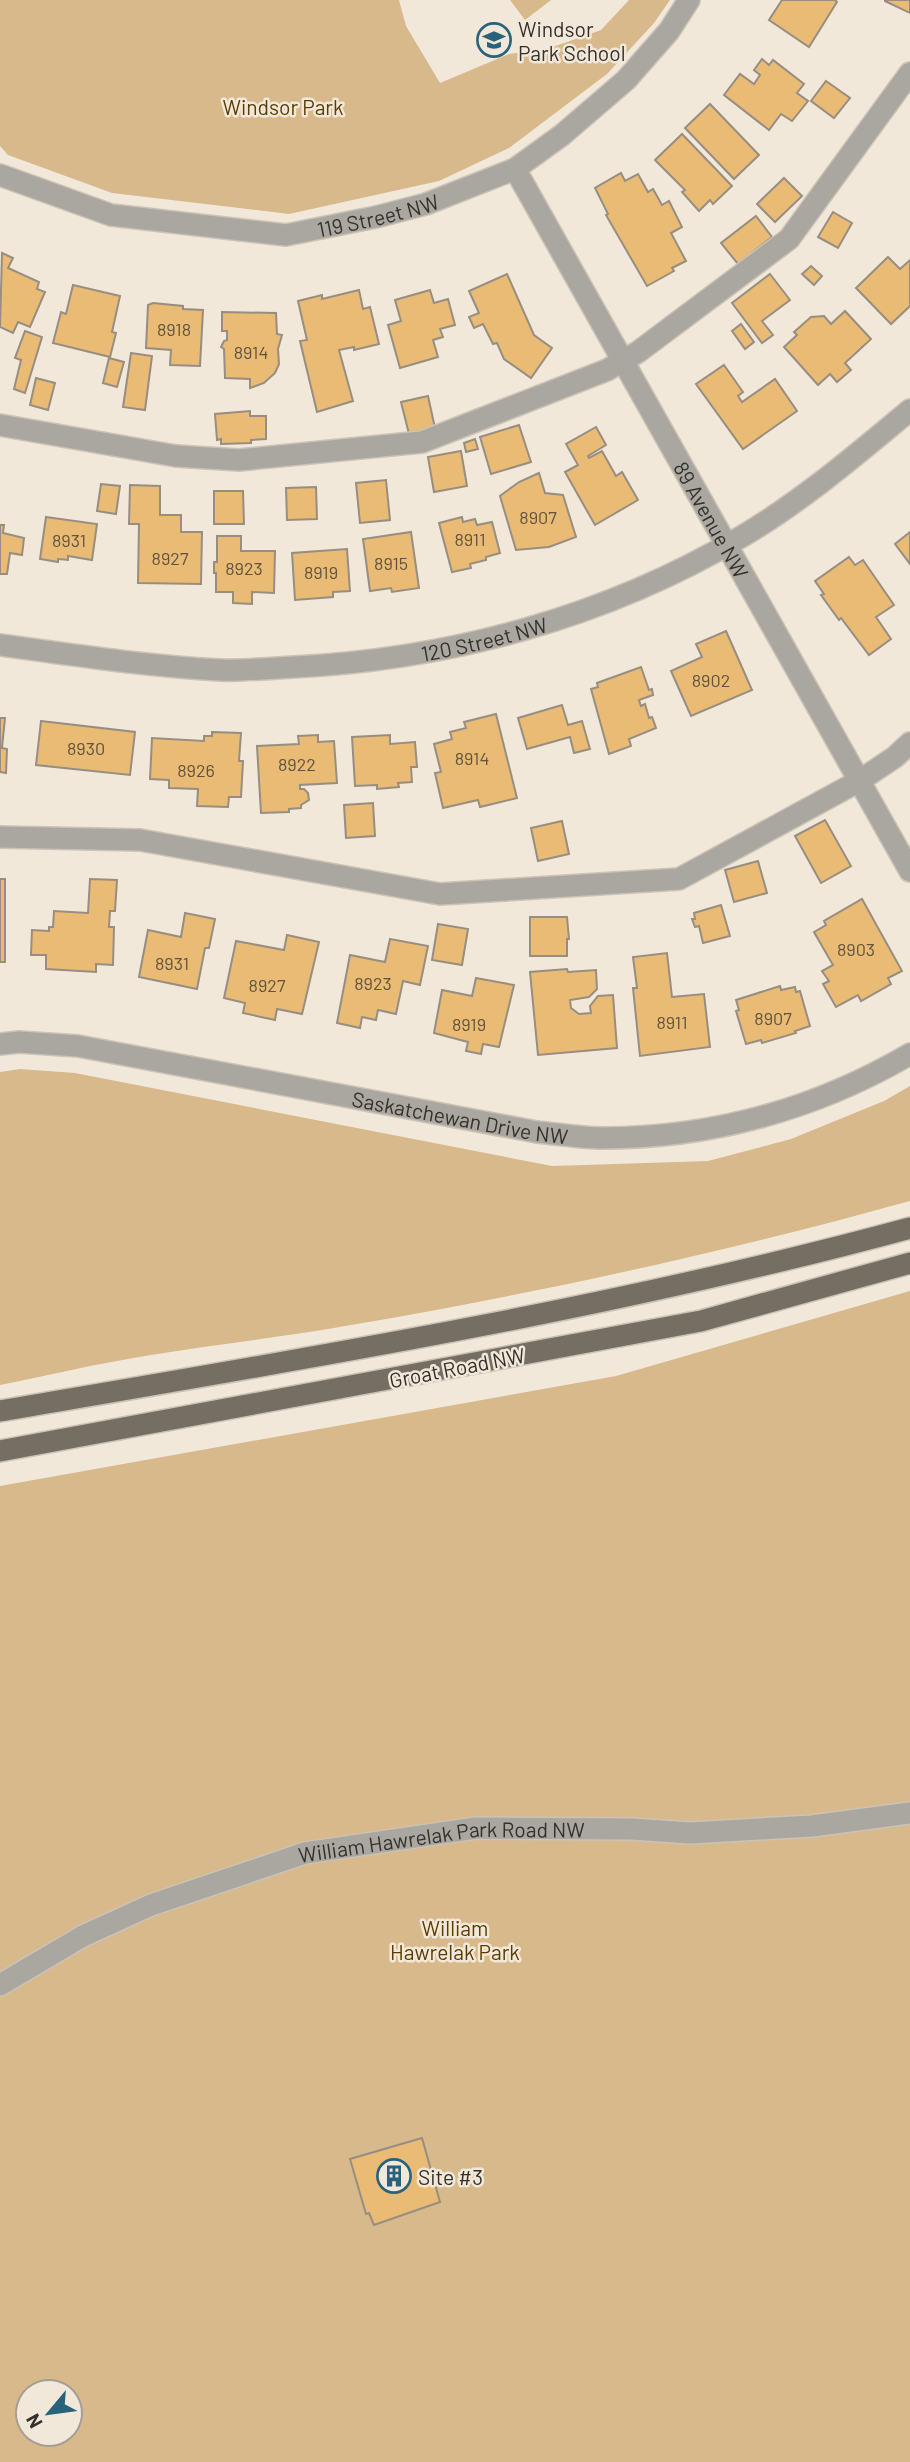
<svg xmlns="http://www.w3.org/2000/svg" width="910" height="2462" font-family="Barlow,sans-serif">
	<rect width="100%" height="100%" fill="#f2e8da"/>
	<g fill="#d8b98c" fill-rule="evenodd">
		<path d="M0 0H399L406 26 440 83 509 54 547 49 601 30 629 0H670L654 23 607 74 509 148 439 181 289 214 112 193 8 155 0 146Z"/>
		<path d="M510 0H551L525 20Z"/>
		<path d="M20 1069 75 1073 552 1166 708 1161 791 1139 884 1101 910 1086V1201C726 1252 539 1293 351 1325 284 1337 217 1344 151 1355 100 1363 50 1375 0 1385V1072Z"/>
		<path d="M910 1291V2462H0V1486L616 1376ZM28 2392H70V2434H28Z"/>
	</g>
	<g fill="#e9bb75" stroke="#978e81" stroke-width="2">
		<path d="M782 0H835L837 2 809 47 769 20Z"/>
		<path d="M910 0V13L885 1V0Z"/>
		<path d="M762 59 769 65 773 60 804 84 797 93 808 101 792 121 781 114 769 130 724 95 740 74 754 84 760 75 754 70Z"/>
		<path d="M826 81 850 98 834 118 811 101Z"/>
		<path d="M710 104 759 155 734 179 685 128Z"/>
		<path d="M682 134 732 186 713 204 710 200 699 211 682 192 685 190 655 160Z"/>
		<path d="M621 173 625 181 638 174 648 192 653 189 662 205 669 201 682 227 671 233 686 261 672 268 674 271 647 286 606 215 608 214 595 188Z"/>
		<path d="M784 178 802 196 775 222 757 204Z"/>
		<path d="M833 212 852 223 838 248 818 237Z"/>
		<path d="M756 216 772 237 738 264 721 243Z"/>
		<path d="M2 253 13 258 8 268 39 282 37 289 45 292 30 327 18 322 13 333 0 327Z"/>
		<path d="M888 257 900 269 910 260V306L891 324 856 288Z"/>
		<path d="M811 266 822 276 814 285 802 274Z"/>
		<path d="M507 274 534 335 552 348 531 378 504 359 497 343 493 344 483 324 474 328 469 317 479 313 469 291Z"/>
		<path d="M770 274 790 300 762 321 773 335 762 343 732 303Z"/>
		<path d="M73 285 120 296 112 332 116 333 110 357 53 343 61 312 66 314Z"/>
		<path d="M359 290 363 309 370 307 379 344 354 350V347L339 350 353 401 317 412 300 341 307 340 298 301 322 295V299Z"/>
		<path d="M430 290 434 303 448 299 455 325 440 329 443 337 433 340 438 357 400 368 388 325 401 321 395 300Z"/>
		<path d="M153 303 183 306V309L203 310 200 366 170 365 171 350 146 348 148 305Z"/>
		<path d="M845 311 871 339 845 363 851 370 837 382 830 374 818 385 784 347 797 335 794 332 811 317 824 316 831 324Z"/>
		<path d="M222 312 276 313 277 334 282 335 278 349 279 364 275 373 264 383 250 388V379L225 378 224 349 221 347 224 341 227 340V331H222Z"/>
		<path d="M741 324 754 342 745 349 732 331Z"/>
		<path d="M25 331 42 337 25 393 14 389 21 360 15 358Z"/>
		<path d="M131 353 152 356 145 410 123 407Z"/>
		<path d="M109 358 124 362 117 387 103 383Z"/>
		<path d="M724 365 743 392 738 396 742 402 775 379 797 411 743 449 696 384Z"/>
		<path d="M36 378 55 383 48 410 30 405Z"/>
		<path d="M428 396 435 428 409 434 401 402Z"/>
		<path d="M250 411V416H266V439L251 440V443L221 444V439L217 440 215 414Z"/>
		<path d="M519 425 531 462 491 474 480 437Z"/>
		<path d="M596 427 606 445 588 456 589 458 602 451 616 476 622 472 638 500 595 525 565 472 578 465 566 444Z"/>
		<path d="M475 439 478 449 466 452 464 443Z"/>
		<path d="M461 451 467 486 434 492 428 457Z"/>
		<path d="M539 473 545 493 563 495 576 537 549 547 516 550 500 496 519 482Z"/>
		<path d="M386 480 390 520 360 523 356 483Z"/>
		<path d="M101 484 120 486 116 514 97 511Z"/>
		<path d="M130 485 160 486V515H181V532H202L201 584 138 583 139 524H129Z"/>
		<path d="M316 487 317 519 287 520 286 488Z"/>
		<path d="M214 491H243L244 524H214Z"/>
		<path d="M46 517 97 524 92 560 68 556V560L58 559V562L40 559Z"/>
		<path d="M462 517 463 522 475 519 477 525 492 522 500 553 486 557V560L470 564 471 568 452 572 439 523Z"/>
		<path d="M0 525H4L3 533 24 538 22 555 10 553 7 574H0Z"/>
		<path d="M411 532 419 588 392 592 391 588 370 591 363 539Z"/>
		<path d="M910 532V564L895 544Z"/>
		<path d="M217 536H241V551H275L274 593 252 592V604L233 603V592H216V573H214V562H217Z"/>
		<path d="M347 549 350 591 333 592V597L295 600 292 553Z"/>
		<path d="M849 557 855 565 863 560 894 605 876 617 891 639 869 655 841 618 839 620 821 595 824 594 815 581Z"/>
		<path d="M726 631 752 690 691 716 671 671 702 657 696 644Z"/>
		<path d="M641 667 649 690 652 689 653 695 639 700 641 706 645 704 649 718 652 717 656 728 629 739 631 746 609 754 591 689 598 687 597 683Z"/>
		<path d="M562 705 568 725 582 721 590 749 574 753 570 737 527 749 518 718Z"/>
		<path d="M496 714 517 798 480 807 478 800 443 808 435 773 441 772 434 744 452 739 450 732 466 728 464 722Z"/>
		<path d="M0 718H5L2 748 7 749 6 773 0 772Z"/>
		<path d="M41 721 135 732 130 775 36 765Z"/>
		<path d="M212 732 241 733 239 761H243L241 797H229L228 807 197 806 198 789 169 788V780L150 779 152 738 204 741V736H212Z"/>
		<path d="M318 735V742L334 741 337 783 300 785V789H304L308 793 309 800 301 805V808L289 809V812L261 813 257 746 299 744 298 736Z"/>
		<path d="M390 735V744L415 742 417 767H411L412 782 398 783 399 787 377 789V785L355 786 352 737Z"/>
		<path d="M373 803 375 836 346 838 344 805Z"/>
		<path d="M825 820 851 866 821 883 795 836Z"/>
		<path d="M562 821 569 854 538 861 531 828Z"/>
		<path d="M758 861 767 893 734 902 725 870Z"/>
		<rect x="0" y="879" width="5" height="83"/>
		<path d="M90 879 117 880 115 911H110L109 927H114L113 965 96 964V972L46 969V955H31L32 930 49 931V927H53L54 911 88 913Z"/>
		<path d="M862 899 902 971 888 978 891 984 861 1001 858 995 836 1007 823 984 829 981 822 971 833 965 814 932 826 925 824 921Z"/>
		<path d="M721 905 730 936 703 943 699 926 695 927 692 919H695L694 913Z"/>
		<path d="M185 913 215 919 209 948H205L197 989 139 977 148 930 181 937Z"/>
		<path d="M530 917H567L569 939H567V956H530Z"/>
		<path d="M438 924 468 929 462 965 432 960Z"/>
		<path d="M287 935 319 942 302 1014 277 1009 275 1020 243 1013 245 1003 224 998 236 941 284 950Z"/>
		<path d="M390 939 428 946 420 985 403 981 396 1014 378 1010 376 1020 362 1017 360 1028 337 1023 350 955 385 962Z"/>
		<path d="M667 953 672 997 704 994 710 1047 640 1056 633 988H637L633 957Z"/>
		<path d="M567 969 568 972 596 970 597 989 589 997 570 1000 571 1008 579 1014 591 1013 590 1006 598 996 613 995 617 1048 538 1055 530 972Z"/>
		<path d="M476 978 514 985 499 1047 483 1044 481 1054 466 1051 468 1042 434 1033 442 990 472 996Z"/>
		<path d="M780 986 781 990 795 987 796 992 800 991 810 1026 795 1031 796 1033 762 1043 761 1040 746 1044 736 1011 739 1010 736 1000Z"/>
		<path d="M422 2138 440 2202 374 2225 369 2213 366 2214 350 2159Z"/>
	</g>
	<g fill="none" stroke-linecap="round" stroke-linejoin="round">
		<g stroke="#ccc3b7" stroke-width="24">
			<g id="minor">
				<path id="s1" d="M515 169 910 871"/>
				<path id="s2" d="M0 175 111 215 286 235 376 217 426 204 515 169 562 135 626 80 669 31 689 0"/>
				<path d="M0 425 176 456 239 460 422 442 607 370 638 352 789 239 910 73"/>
				<path id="s3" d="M0 645C73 655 146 666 220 670 245 671 270 668 294 667 451 659 606 617 741 537 801 502 857 454 910 410"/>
				<path d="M0 837 140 840 440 894 679 879 859 781 895 757 910 743"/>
				<path id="s4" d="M0 1044 19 1042 78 1046 537 1132C559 1134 581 1138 602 1138 711 1138 816 1109 910 1054"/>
				<path id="s5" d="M0 1985 83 1936 151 1905 305 1853 476 1828 632 1829 690 1833 812 1826 910 1813"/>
			</g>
		</g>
		<g stroke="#ccc3b7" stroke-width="24">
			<g id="major">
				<path d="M0 1411C305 1359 611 1309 910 1228"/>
				<path d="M0 1451 701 1321 910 1263"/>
			</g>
		</g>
		<use href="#minor" stroke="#aaa6a0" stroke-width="21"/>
		<use href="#major" stroke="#756e63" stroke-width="21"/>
	</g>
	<defs>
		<g id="school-ring" transform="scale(1.75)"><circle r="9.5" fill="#f2e8da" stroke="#27637a" stroke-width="1.5"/><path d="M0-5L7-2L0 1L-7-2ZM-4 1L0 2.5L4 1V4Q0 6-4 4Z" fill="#27637a"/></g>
		<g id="building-ring" transform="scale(1.75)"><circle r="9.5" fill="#f2e8da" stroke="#27637a" stroke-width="1.5"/><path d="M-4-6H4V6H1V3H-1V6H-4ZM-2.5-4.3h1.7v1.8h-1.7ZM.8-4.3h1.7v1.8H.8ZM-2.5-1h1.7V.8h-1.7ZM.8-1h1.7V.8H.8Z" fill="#27637a"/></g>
	</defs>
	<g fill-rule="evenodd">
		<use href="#school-ring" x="494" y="40"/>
		<use href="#building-ring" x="394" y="2176"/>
	</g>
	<g text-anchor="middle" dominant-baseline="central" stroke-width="5" stroke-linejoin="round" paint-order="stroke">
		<g font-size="18" fill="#61533e">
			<text x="174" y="329">8918</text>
			<text x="251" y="352">8914</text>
			<text x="538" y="517">8907</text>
			<text x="470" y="539">8911</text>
			<text x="69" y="540">8931</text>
			<text x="170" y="558">8927</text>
			<text x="391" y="563">8915</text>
			<text x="244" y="568">8923</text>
			<text x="321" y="572">8919</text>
			<text x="711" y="680">8902</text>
			<text x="86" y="748">8930</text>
			<text x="472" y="758">8914</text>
			<text x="297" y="764">8922</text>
			<text x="196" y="770">8926</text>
			<text x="856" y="949">8903</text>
			<text x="172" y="963">8931</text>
			<text x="373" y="983">8923</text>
			<text x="267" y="985">8927</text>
			<text x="773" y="1018">8907</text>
			<text x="672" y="1022">8911</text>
			<text x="469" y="1024">8919</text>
		</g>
		<g font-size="21" fill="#34302b" stroke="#f2e8da" text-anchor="start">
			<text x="518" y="28">Windsor<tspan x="518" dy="24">Park School</tspan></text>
			<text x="418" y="2176">Site #3</text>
		</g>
		<g font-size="21" fill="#5b3d01" stroke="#f2e8da">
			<text x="283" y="106">Windsor Park</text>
			<text x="455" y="1927">William<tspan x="455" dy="24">Hawrelak Park</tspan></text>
		</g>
		<g font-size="21" fill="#34302b" stroke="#f2e8da">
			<text stroke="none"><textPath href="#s2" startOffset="388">119 Street NW</textPath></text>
			<text stroke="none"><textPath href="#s1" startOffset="402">89 Avenue NW</textPath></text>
			<text stroke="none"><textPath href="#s3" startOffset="488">120 Street NW</textPath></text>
			<text stroke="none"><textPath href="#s4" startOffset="467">Saskatchewan Drive NW</textPath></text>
			<text transform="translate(457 1367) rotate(-11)">Groat Road NW</text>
			<text stroke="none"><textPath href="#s5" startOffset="471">William Hawrelak Park Road NW</textPath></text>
		</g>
	</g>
	<g transform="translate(49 2413) rotate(241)"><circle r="33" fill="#f2e8da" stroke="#a69e94" stroke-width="2"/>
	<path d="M0-5L12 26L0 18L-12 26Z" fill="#27637a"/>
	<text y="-10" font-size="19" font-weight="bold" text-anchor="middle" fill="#34302b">N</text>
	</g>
</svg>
